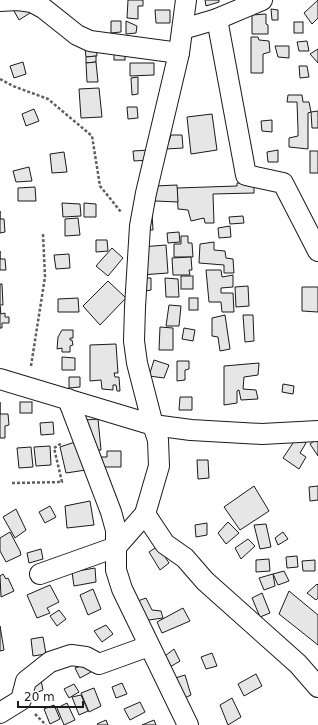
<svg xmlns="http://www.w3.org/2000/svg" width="318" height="725" font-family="'DejaVu Sans',sans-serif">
	<rect width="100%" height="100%" fill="#fff"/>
	<g fill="#e6e6e6" stroke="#1a1a1a">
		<path d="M128 0H143V6H138V19L127 18Z"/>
		<path d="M205 0H219V2L206 6Z"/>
		<path d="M318 0V18L312 24 304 13Z"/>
		<path d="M25 5 30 13 19 20 14 11Z"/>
		<path d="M271 9 278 10V20H272Z"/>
		<path d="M155 10H170V23H156Z"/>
		<path d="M266 14V24L268 25V34H252V15Z"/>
		<path d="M111 21H121V32L111 33Z"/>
		<path d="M126 21 137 26 136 33 126 34Z"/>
		<rect x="294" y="22" width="9" height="11"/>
		<path d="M251 37H258L259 40 269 41 270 52 263 54V73H251Z"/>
		<path d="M307 41 309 51H299L297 42Z"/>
		<path d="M275 46H289V58L278 57Z"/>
		<path d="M96 47 97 56 86 57 85 48Z"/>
		<rect x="114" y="49" width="11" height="11"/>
		<path d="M318 49V63L310 54Z"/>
		<path d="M96 56V62L86 63V57Z"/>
		<path d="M23 62 26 74 14 78 10 66Z"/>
		<path d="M96 62 98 82H87L86 63Z"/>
		<path d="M130 63H154V75L130 76Z"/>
		<path d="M299 66H307L309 77 300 78Z"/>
		<path d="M138 77V94L132 95 131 78Z"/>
		<path d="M99 88 102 117 81 118 79 89Z"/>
		<path d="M288 95H302L303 102H309L311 112 308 113V149L289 147V138L298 136V129L297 102H287Z"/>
		<path d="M127 107H137L138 118 128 119Z"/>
		<path d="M34 109 39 121 26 126 22 114Z"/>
		<path d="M318 111V128H312L311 112Z"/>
		<path d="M212 114 217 150 191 154 187 117Z"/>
		<path d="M272 120V132L262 131 261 121Z"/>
		<path d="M171 135H182L183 148 166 149Z"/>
		<path d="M149 150 150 160 134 161 133 151Z"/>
		<path d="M278 150V162H268L267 152Z"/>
		<rect x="310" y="151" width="8" height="22"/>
		<path d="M64 152 67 172 52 173 50 154Z"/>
		<path d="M29 167 32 181 16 182 13 171Z"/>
		<path d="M254 182V193L213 194 214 223H205L204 218 191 221 188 210 178 209 177 188 237 186V183Z"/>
		<path d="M177 185 178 202 155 201V186Z"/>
		<path d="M35 187 36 201H18V188Z"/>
		<path d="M62 203 80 204 81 216 63 217Z"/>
		<path d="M84 203 96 204V217H84Z"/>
		<path d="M0 211V219H4L5 232 0 233Z"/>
		<path d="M152 214 153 230H145Z"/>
		<path d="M243 216 244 223 230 224 229 217Z"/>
		<path d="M78 218 80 235 65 236V219Z"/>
		<path d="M230 226 231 237 219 238 218 228Z"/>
		<path d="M179 232 180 242 168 243 167 233Z"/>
		<path d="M181 236H188V243H192L193 257H174V244H181Z"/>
		<path d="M96 240H107L108 251 96 252Z"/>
		<path d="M214 242V250L225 251 226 258 233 259 234 273H224V265L199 263 200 244Z"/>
		<path d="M166 245 168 273 141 275V247Z"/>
		<path d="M112 248 123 258 108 276 96 266Z"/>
		<path d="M0 251V259H5L6 270H0Z"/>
		<path d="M69 254 70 268 56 269 54 255Z"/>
		<path d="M191 257 192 270H189L190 275H173L172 258Z"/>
		<path d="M206 270H221L222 277 233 275V287L221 288V293H233L234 312H222L221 302H209Z"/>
		<rect x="181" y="276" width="12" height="13"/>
		<path d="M140 278H151V290L140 292Z"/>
		<path d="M165 278 178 279 179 297H166Z"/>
		<path d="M108 281 126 298 100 325 83 306Z"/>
		<path d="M0 284H2L3 305H0Z"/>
		<path d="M248 286 249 306 236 307 235 287Z"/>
		<path d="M302 287H318V312L302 311Z"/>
		<path d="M78 298 79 312H58V299Z"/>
		<rect x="189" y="298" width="9" height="12"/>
		<path d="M169 305 181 306 179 326H166Z"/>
		<path d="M0 306 1 314 5 313V317H9V323H2V328H0Z"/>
		<path d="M225 315 230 349 220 351 218 337 212 336V318Z"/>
		<path d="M243 315H253L254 341 245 342Z"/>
		<path d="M160 327 173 328V350H159Z"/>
		<path d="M184 328 195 330 193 341 182 339Z"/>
		<path d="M62 330H73V338H70V340H72L73 345 70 346V352H62V348L57 349 58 337Z"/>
		<path d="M116 344 118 373H114L115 377H119L120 391H117L116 385H113V390L102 389 101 380 90 381V345Z"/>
		<path d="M62 357 75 358V370H62Z"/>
		<path d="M154 360 169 365 164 378 149 376Z"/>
		<path d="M177 361H189V369L185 370V380L177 381Z"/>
		<path d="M259 363 258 375 244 377 243 389 256 390 258 399 241 400 239 390 237 391V403L224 405V366Z"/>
		<path d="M69 377H80V387L69 388Z"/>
		<path d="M283 384 294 386 293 394 282 392Z"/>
		<path d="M180 397H192V410H179Z"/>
		<path d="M0 402V414H8L9 425 5 426V438H0Z"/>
		<rect x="20" y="402" width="12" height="11"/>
		<path d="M98 419 101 450 89 451 86 420Z"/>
		<path d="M53 422 54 434 41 435 40 423Z"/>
		<path d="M297 437 306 443 300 453 306 457 299 469 283 458Z"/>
		<path d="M318 438V456L310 444Z"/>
		<path d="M78 441 86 470 66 473 60 447Z"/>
		<path d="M50 446 51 465 36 466 34 447Z"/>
		<path d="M31 447 33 467 19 468 17 448Z"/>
		<path d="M107 451H121V467H99V457H107Z"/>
		<path d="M197 460H208L209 478 198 479Z"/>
		<path d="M254 486 269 511 240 530 224 507Z"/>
		<path d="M318 486V500L310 501 309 487Z"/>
		<path d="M90 501 94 525 67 528 65 506Z"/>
		<path d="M50 506 56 517 45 523 39 512Z"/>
		<path d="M16 509 26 530 15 538 3 517Z"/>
		<path d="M228 522 239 533 226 544 218 533Z"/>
		<path d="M207 523V535L196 537 195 525Z"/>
		<path d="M266 524 271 547 260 549 254 525Z"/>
		<path d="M10 532 20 551 21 555 6 562 0 551V538Z"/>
		<path d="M283 532 288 539 278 545 275 538Z"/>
		<path d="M248 539 255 546 241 559 235 548Z"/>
		<path d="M158 546 169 563 160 570 149 552Z"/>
		<path d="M41 549 43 559 29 563 27 553Z"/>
		<path d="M297 556 298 567 287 568 286 557Z"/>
		<path d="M269 559 270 571 256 572V560Z"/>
		<path d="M315 560V571H303L302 561Z"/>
		<path d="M95 568 96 582 74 586 72 572Z"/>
		<path d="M284 571 289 581 278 585 273 574Z"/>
		<path d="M3 574 6 579 8 578 14 591 1 597 0 576Z"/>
		<path d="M273 574 275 586 264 590 259 578Z"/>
		<path d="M317 584 318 585V598L316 600 307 593Z"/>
		<path d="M50 585 59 602 47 608 50 613 37 618 27 595Z"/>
		<path d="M93 589 101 609 88 615 80 595Z"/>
		<path d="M289 591 318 615V645L279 614Z"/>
		<path d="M262 593 270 613 260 617 252 598Z"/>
		<path d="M146 598 152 610 161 611 163 618 142 621 135 602Z"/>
		<path d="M183 608 190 621 162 633 157 622Z"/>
		<path d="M59 610 66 619 57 626 50 616Z"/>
		<path d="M106 625 113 634 102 642 94 631Z"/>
		<path d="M0 626 4 650 0 651Z"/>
		<path d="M43 637 46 654 33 656 31 639Z"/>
		<path d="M174 649 180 661 170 667 165 656Z"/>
		<path d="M212 653 217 666 206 669 201 657Z"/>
		<path d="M87 664 91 672 80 678 75 668Z"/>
		<path d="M256 674 262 686 244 696 238 684Z"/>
		<path d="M185 675 191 695 176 702 166 681Z"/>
		<path d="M41 680 43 690 32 695 29 684Z"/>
		<path d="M122 683 127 694 116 698 112 687Z"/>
		<path d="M74 684 79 692 69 698 64 689Z"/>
		<path d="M94 688 101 706 89 712 81 693Z"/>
		<path d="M81 695 88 711 79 715 72 697Z"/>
		<path d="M232 698 241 717 228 725 220 705Z"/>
		<path d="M140 702 145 712 130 720 124 709Z"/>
		<path d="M67 703 75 720 64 725 57 708Z"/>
		<path d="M54 705 60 719 50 724 44 709Z"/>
		<path d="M106 720 108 725H98L97 724Z"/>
		<path d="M154 720 156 725H142Z"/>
	</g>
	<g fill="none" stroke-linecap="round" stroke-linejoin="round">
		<g stroke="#1a1a1a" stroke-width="22">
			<g id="street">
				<path d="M0 1 18 0 32 2 43 8 77 35 90 41 179 53"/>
				<path d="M217 19 246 175 283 183 318 251"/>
				<path d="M183 29 217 19 262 0"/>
				<path d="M0 379 153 425 191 430 262 434 318 431"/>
				<path d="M68 399 111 512 116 530V570L122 589 188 725"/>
				<path d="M145 514 159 466 158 440 153 425 137 363 134 341 135 307 140 226 146 193 179 53 186 0"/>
				<path d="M40 574 116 547 145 514 165 544 185 558 205 581 298 664 318 687"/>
				<path d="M0 713 21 700 26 681 50 662 71 655 86 657 99 664 149 646"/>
			</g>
		</g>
		<g stroke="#5f5f5f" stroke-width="2.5" stroke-dasharray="3 2" stroke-linecap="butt">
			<path d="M0 79 13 86 48 99 92 136 100 186 121 212"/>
			<path d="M31 366 45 277 43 234"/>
			<path d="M12 483 62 482 54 448 62 443"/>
			<path d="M35 714 46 725"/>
		</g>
		<use href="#street" stroke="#fff" stroke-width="20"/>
	</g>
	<path d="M18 701v6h65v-6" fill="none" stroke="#1a1a1a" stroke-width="2"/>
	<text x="24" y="701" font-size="12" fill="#1a1a1a" stroke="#ffffff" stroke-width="3" paint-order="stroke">20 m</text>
</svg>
